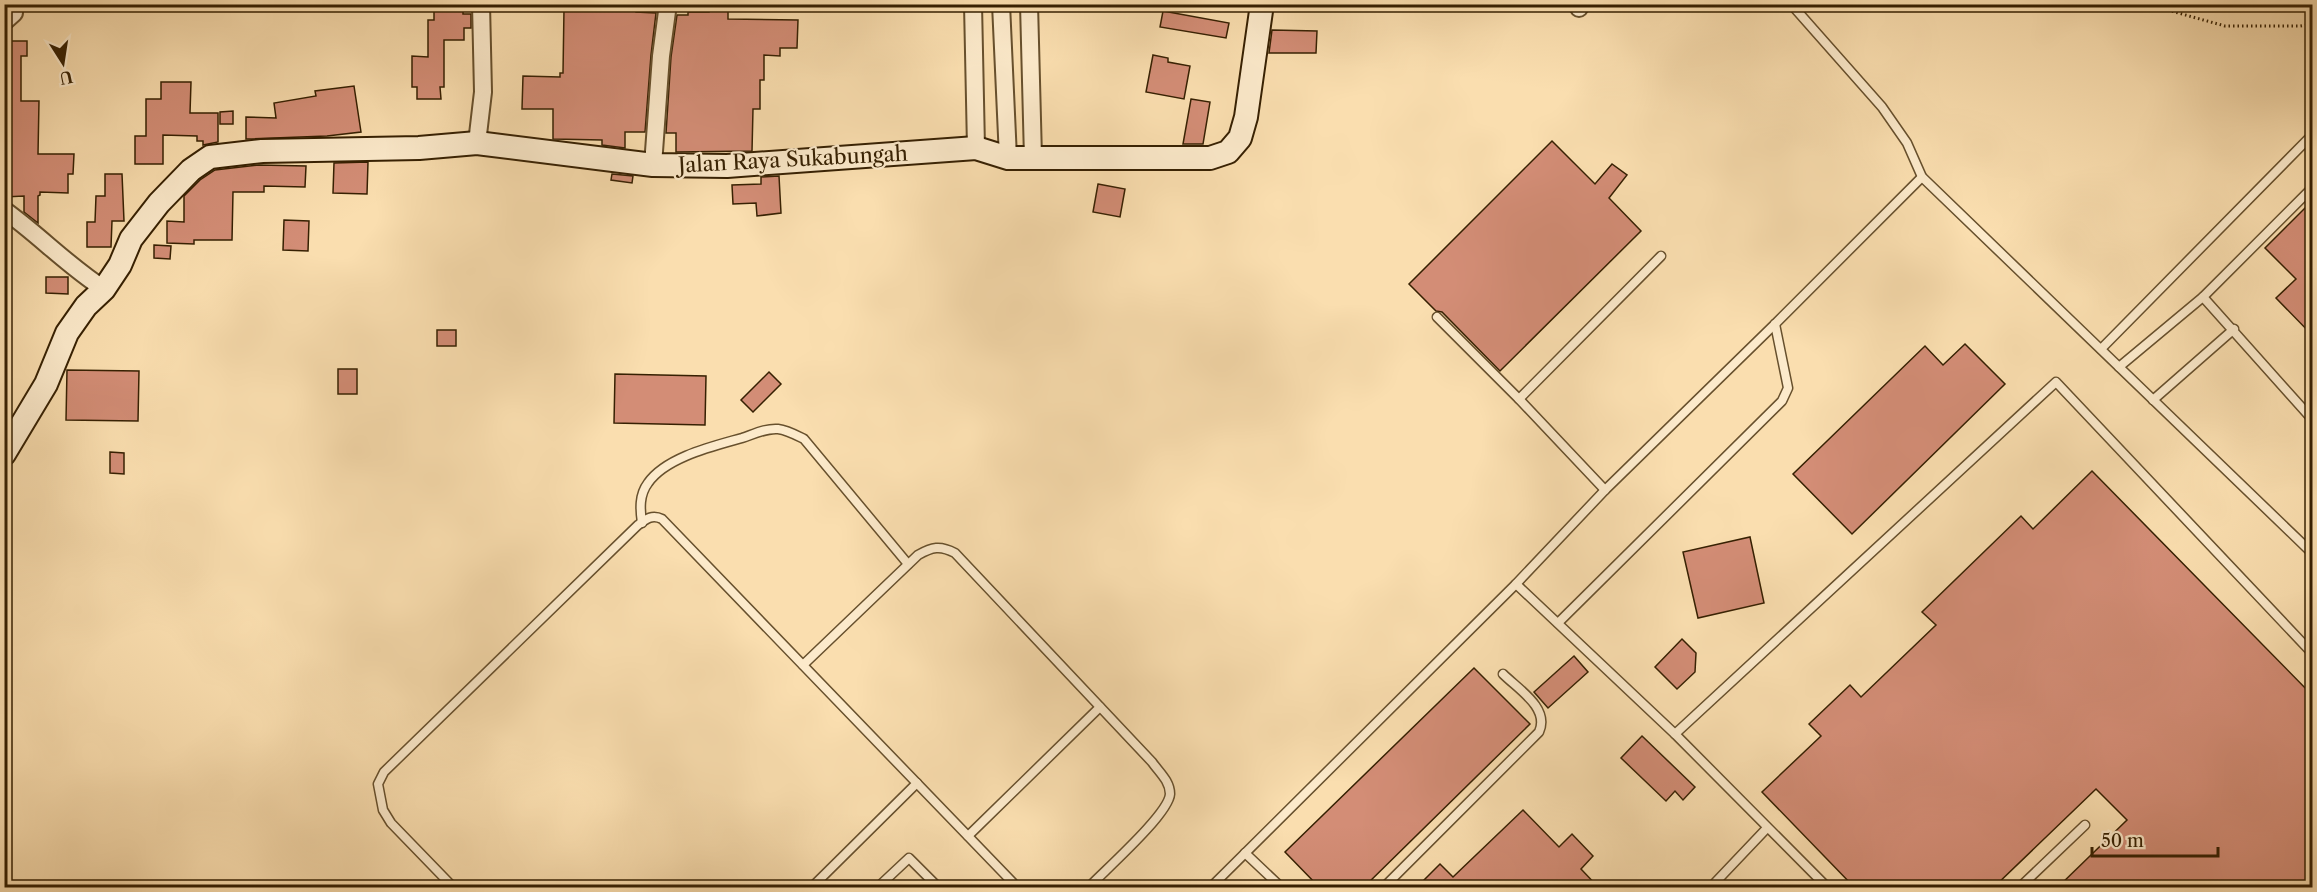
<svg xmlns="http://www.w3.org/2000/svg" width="2317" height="892" font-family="'Libre Caslon Text',serif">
	<rect width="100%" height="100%" fill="#fadeaf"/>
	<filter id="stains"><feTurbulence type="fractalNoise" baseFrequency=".00333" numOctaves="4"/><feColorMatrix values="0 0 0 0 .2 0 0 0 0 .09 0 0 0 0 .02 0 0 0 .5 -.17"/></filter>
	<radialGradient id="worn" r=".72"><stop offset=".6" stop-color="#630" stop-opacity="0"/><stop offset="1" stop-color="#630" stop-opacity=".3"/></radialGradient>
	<g fill="#d38d76" stroke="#362002" stroke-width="1.5">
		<path d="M434 4H463V14H471V28H464V40H444V87H440L441 99H417V87H412V56L428 57V20H434Z"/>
		<path d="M585 4 636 6V12L656 13 651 55 645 132H625V148L602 145V140L553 139V109H522L523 76 560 77V73H563L564 9H585Z"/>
		<path d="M709 4 728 5V19L798 20 797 48H780V56L764 55V80H760V109H753L752 151 676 152V133H666L671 57 677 15H688V12H709Z"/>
		<path d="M1163 11 1229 23 1226 38 1160 27Z"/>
		<path d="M1272 30 1317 31 1316 53H1269Z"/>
		<path d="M4 41H27V56H21V101H39L38 154H74L73 174H68V193L40 192V195L38 196V223L24 212V196L4 197Z"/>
		<path d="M1153 55 1168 58V62L1190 66 1184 99 1146 92Z"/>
		<path d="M161 82H191L190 113H218V142L203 145V141H197V136L163 135V164H135V136H146V99H161Z"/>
		<path d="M354 86 361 132 327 136 246 139V117L276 118 274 103 316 96 315 91Z"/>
		<path d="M1191 99 1210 102 1203 144H1183Z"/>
		<path d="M233 111V124H220V112Z"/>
		<path d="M1552 141 1595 184 1612 164 1627 175 1609 198 1641 231 1500 371 1442 312 1436 311 1409 284Z"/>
		<path d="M368 162 367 194 333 193 334 163Z"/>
		<path d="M259 165 306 166 305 187 264 186V192H233L232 240H194V244L167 243V221L184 222V196L200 180 215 170Z"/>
		<path d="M105 174H122L124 221H112L111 247H87V222H95L96 196H105Z"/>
		<path d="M612 174 633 176 632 183 611 180Z"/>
		<path d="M779 176 781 213 757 216 756 203 733 204 732 185 761 184V177Z"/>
		<path d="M1098 184 1125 189 1120 217 1093 212Z"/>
		<path d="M2313 200V336L2276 298 2296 279 2265 248Z"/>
		<path d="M284 220 309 221 308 251 283 250Z"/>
		<path d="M154 245 171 246 170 259 154 258Z"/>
		<path d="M46 277H68V294L46 293Z"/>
		<rect x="437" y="330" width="19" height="16"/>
		<path d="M1965 344 2005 384 1852 534 1793 474 1925 346 1943 365Z"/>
		<rect x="338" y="369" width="19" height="25"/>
		<path d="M67 370 139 371 138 421 66 420Z"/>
		<path d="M769 372 781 384 753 412 741 400Z"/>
		<path d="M615 374 706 376 705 425 614 423Z"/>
		<path d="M110 452 124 453V474L110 473Z"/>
		<path d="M2092 471 2313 696V888H2057L2127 820 2096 789 1993 888H1855L1762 792 1821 736 1809 724 1850 685 1861 697 1936 625 1922 612 2021 516 2033 529Z"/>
		<path d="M1750 537 1764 603 1698 618 1683 552Z"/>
		<path d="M1682 639 1696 653 1695 672 1677 689 1655 667Z"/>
		<path d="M1574 656 1588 672 1548 708 1534 692Z"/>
		<path d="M1474 668 1530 724 1363 888H1320L1285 852Z"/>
		<path d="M1642 736 1695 787 1683 800 1675 791 1666 801 1621 758Z"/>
		<path d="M1523 810 1559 847 1572 834 1593 856 1581 869 1599 888H1416L1440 864 1453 877Z"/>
	</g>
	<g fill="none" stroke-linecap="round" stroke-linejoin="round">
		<g stroke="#67502d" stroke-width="11">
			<g id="lane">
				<path d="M1791 4 1882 107 1907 143 1922 177 2312 553"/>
				<path d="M2203 297 2312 419"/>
				<path d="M1437 317 1519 399 1605 490"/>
				<path d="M2101 349 2312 135"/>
				<path d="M2119 367 2203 297 2312 188"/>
				<path d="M1519 399 1661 256"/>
				<path d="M2153 400 2234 329"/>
				<path d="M642 523C640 509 639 495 648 483 666 457 714 446 742 438 754 434 766 428 778 429 787 430 796 435 804 439L908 564"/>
				<path d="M1516 584 1675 734 1828 888"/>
				<path d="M1558 623 1782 401 1788 388 1775 324"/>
				<path d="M803 665 918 555C932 547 940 545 955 553L1152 762C1159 772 1170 781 1170 794 1169 814 1104 871 1088 888"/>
				<path d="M1675 734 2056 382 2312 653"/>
				<path d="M968 836 1100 707"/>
				<path d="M1245 853 1282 888"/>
				<path d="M454 888 391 823 383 810 378 784 384 772 638 525C646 519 652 514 662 519L1018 888"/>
				<path d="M811 888 917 783"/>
				<path d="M877 888 909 858 939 888"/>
				<path d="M1210 888 1516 584 1605 490 1775 324 1922 177"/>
				<path d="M1383 888 1539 732C1550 708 1518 689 1503 674"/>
				<path d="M1710 888 1767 828"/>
				<path d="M2019 888 2085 825"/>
			</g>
		</g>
		<g stroke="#67502d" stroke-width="20">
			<g id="street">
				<path d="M973 4 976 148"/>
				<path d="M1001 4 1008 158"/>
				<path d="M1029 4 1033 158"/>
				<path d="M1579 8V4"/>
				<path d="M4 22 14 13V4"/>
				<path d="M477 143 483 92 481 4"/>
				<path d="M653 165 661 56 668 4"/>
				<path d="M4 210C39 235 68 266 104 289"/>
			</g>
		</g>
		<g stroke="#362002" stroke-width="26">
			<path id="secondary" d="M4 454 46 384 67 333 86 306 104 289 120 265 131 239 159 203 191 170 210 157 262 151 419 148 477 143 653 165 727 166 976 148 1008 158H1210L1228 152 1240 138 1246 117 1262 4"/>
		</g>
		<path stroke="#362002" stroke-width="3" stroke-dasharray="1.5 3" stroke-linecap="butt" d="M2146 4 2225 26H2300L2312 24"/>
		<use href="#lane" stroke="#fceacb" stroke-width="8"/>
		<use href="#street" stroke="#fceacb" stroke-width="16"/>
		<use href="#secondary" stroke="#fceacb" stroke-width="22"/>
	</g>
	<g text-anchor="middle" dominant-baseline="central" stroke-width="4.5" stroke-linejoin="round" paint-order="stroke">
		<g font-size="21" fill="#362002" stroke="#fceacb">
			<text transform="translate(793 159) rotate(-3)">Jalan Raya Sukabungah</text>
		</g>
	</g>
	<rect width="2317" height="892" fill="none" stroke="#fadeaf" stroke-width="24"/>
	<rect x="6" y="6" width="2305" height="880" fill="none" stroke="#362002" stroke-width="3"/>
	<rect x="12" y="12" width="2293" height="868" fill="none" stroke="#362002" stroke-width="1.5"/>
	<g transform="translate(63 63) rotate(168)" stroke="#fceacb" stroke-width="4.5" paint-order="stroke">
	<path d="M0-4.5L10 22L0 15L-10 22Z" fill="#362002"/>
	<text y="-9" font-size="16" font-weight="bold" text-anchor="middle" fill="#362002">U</text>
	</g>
	<path d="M2092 847v9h126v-9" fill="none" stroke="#362002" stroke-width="3"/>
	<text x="2101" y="847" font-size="18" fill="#362002" stroke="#fceacb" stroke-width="4.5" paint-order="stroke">50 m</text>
	<rect width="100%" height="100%" filter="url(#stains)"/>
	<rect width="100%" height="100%" fill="url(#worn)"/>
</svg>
